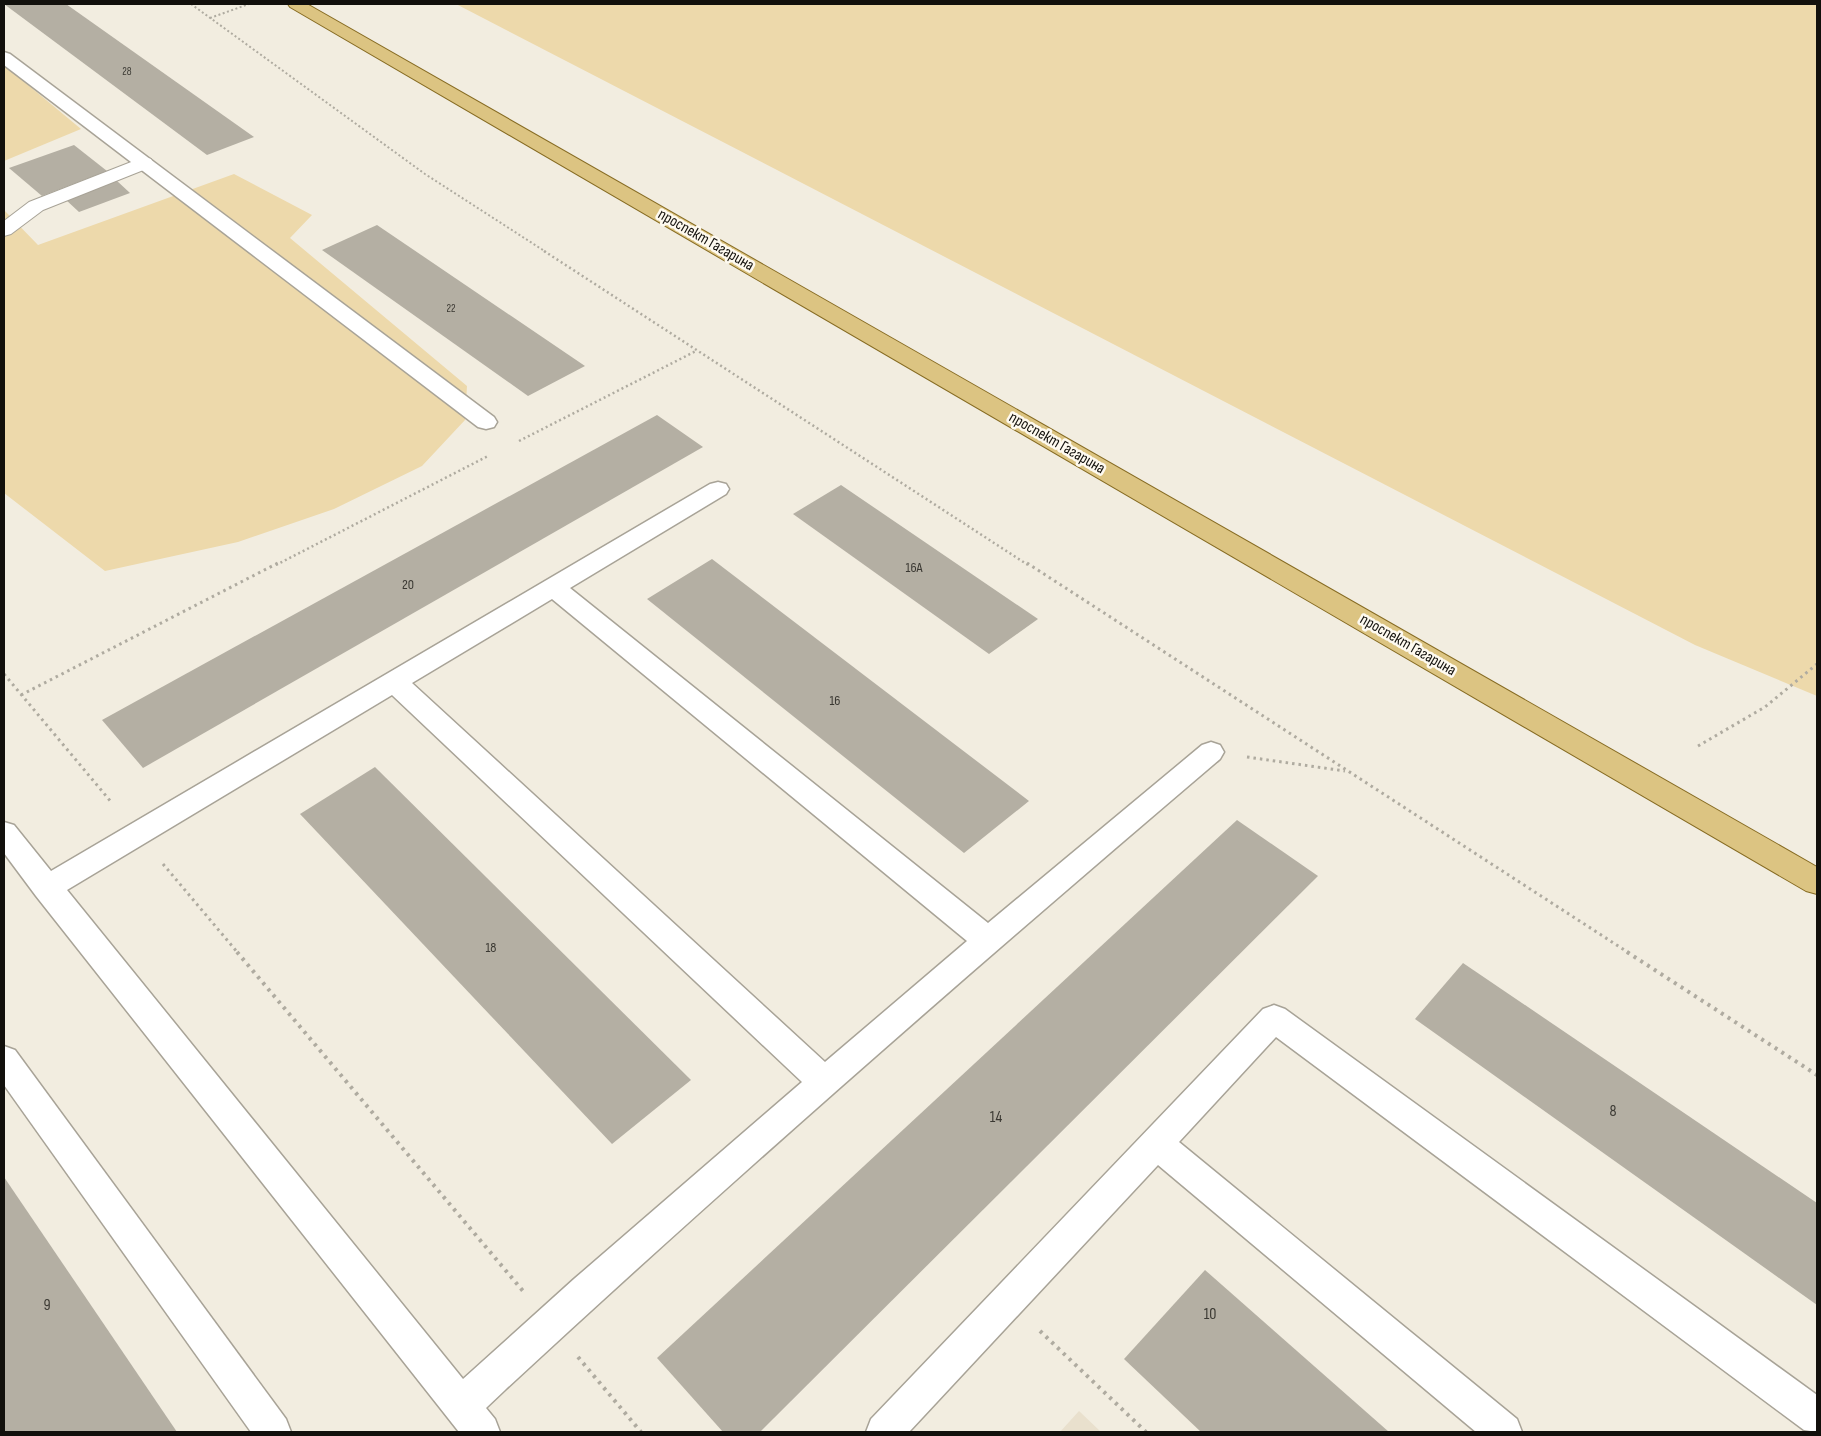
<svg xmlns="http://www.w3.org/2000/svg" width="1821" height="1436" font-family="'Sofia Sans Condensed',sans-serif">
	<rect width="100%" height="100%" fill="#f2ede0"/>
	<path fill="#e9e0cd" d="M1079 1411 1101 1432H1060Z"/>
	<g fill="#edd9ab">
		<path d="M456 4H1817V696L1695 645Z"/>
		<path d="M4 65 81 129 4 161Z"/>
		<path d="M234 174 312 215 290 238 467 386 465 420 422 466 334 509 238 542 105 571 4 493V210L38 245Z"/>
	</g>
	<g fill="#b4afa3">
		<path d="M4 4H66L254 137 207 155Z"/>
		<path d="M74 145 107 171 42 196 9 168Z"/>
		<path d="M116 180 130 193 79 212 65 199Z"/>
		<path d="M377 225 585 366 528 396 322 250Z"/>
		<path d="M657 415 703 447 143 768 102 720Z"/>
		<path d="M841 485 1038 619 989 654 793 514Z"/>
		<path d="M712 559 1029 801 964 853 647 599Z"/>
		<path d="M375 767 691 1080 612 1144 300 814Z"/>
		<path d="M1237 820 1318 876 760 1432H723L657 1358Z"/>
		<path d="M1463 963 1817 1203V1305L1415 1019Z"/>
		<path d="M4 1177 177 1432H4Z"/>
		<path d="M1205 1270 1389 1432H1201L1124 1359Z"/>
	</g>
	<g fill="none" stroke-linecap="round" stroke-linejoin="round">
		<g stroke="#a8a397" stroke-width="3">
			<g id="service">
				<path d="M4 52 10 54 494 417 497 422 494 427 486 429 478 427 4 65Z"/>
				<path d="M718 482 726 484 729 489 726 494 570 588 988 923 1202 745 1211 742 1220 745 1224 752 1220 759C978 965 738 1174 505 1390L486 1408 495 1419 500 1432H459L36 896 4 853V822L14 825 51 871 710 484ZM552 599 967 941 825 1062 412 683ZM392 695 802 1082 574 1279 463 1379 67 890Z"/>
				<path d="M1274 1005 1285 1009 1817 1395V1432L1804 1430 1276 1037 1179 1142 1517 1419 1522 1432H1476L1158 1165 909 1432H866L871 1419 1263 1009Z"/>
				<path d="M4 1046 15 1050 286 1419 291 1432H251L4 1085Z"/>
			</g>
		</g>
		<g stroke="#a8a397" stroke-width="2">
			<path id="minor" d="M144 157 151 159 153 163 151 167 43 210 11 234 4 236V221L29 202Z"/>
		</g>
		<g stroke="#866b22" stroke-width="2">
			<path id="primary" d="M288 4H307L1817 867V894L1806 891 290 7Z"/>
		</g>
		<g stroke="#afaba0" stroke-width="2" stroke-dasharray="2 2.5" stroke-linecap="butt">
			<path d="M191 4 425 174 546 252"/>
			<path d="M210 18 249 4"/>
		</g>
		<g stroke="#afaba0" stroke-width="2.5" stroke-dasharray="2 3" stroke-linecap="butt">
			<path d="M544 251 1028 565"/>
			<path d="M519 441 696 351"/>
			<path d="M276 565 488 456"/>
		</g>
		<g stroke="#afaba0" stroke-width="3" stroke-dasharray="2.5 4" stroke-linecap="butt">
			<path d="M1027 563 1629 953"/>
			<path d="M4 674 112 803"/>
			<path d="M21 695 278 563"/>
			<path d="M1698 746 1765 707 1817 664"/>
			<path d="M1247 757 1345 771"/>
			<path d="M163 864 238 953"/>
		</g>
		<g stroke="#afaba0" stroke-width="4" stroke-dasharray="3 5" stroke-linecap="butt">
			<path d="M237 952 523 1291"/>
			<path d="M1627 952 1817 1075"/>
			<path d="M1040 1331 1146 1432"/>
			<path d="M578 1357 641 1432"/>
		</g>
		<use href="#service" fill="#fff" fill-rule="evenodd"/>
		<use href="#minor" fill="#fff" fill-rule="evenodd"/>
		<use href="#primary" fill="#dcc482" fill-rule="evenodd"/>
	</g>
	<g text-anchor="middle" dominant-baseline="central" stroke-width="5" stroke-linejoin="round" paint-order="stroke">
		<g font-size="11" fill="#3a3832">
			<text x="127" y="71">28</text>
			<text x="451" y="308">22</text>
		</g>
		<g font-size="14" fill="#3a3832">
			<text x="914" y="567">16А</text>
			<text x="408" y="584">20</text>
			<text x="835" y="700">16</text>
			<text x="491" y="947">18</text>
		</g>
		<g font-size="16" fill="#12100c" stroke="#fefaf0">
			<text transform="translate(706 240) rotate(30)">проспект Гагарина</text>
			<text transform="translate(1057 443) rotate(30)">проспект Гагарина</text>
			<text transform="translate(1408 645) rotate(30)">проспект Гагарина</text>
		</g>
		<g font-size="16" fill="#3a3832">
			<text x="1613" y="1111">8</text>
			<text x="996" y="1117">14</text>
			<text x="47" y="1305">9</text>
			<text x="1210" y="1314">10</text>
		</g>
	</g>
	<rect width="1821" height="1436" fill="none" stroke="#12100c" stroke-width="10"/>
</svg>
